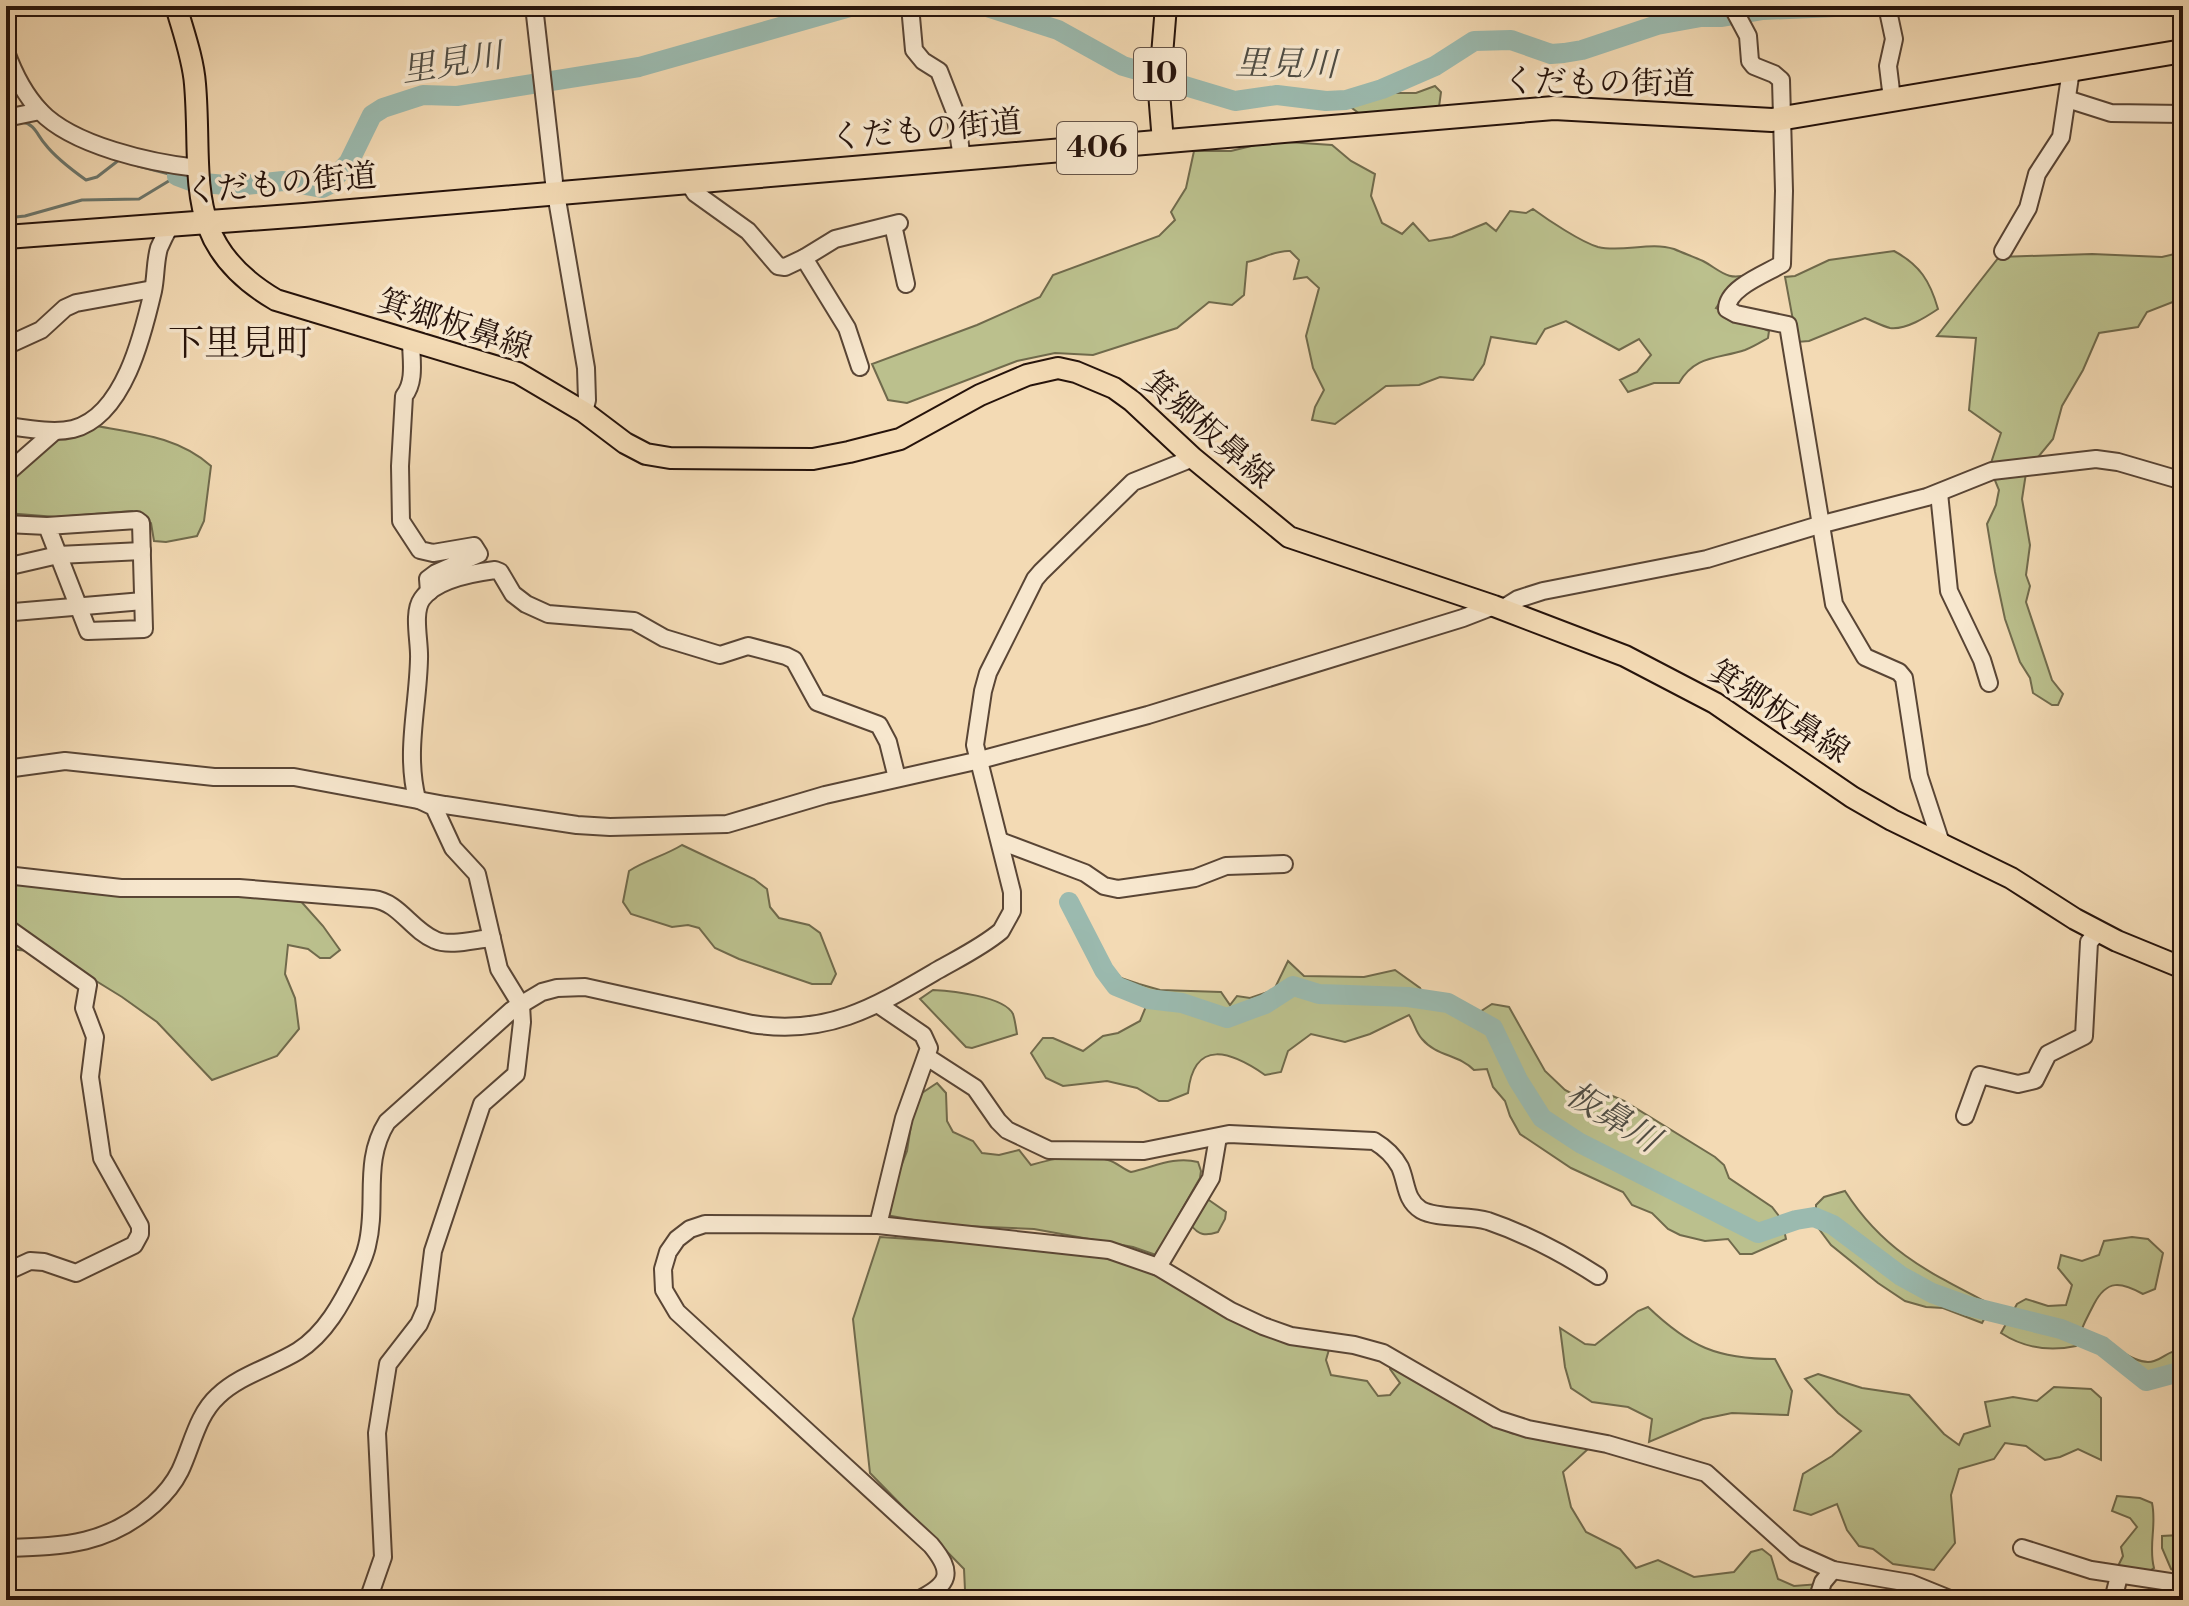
<svg xmlns="http://www.w3.org/2000/svg" width="2189" height="1606" font-family="'Libre Bodoni','Noto Serif JP',serif">
	<rect width="100%" height="100%" fill="#f3dab4"/>
	<filter id="stains"><feTurbulence type="fractalNoise" baseFrequency=".0025" numOctaves="4"/><feColorMatrix values="0 0 0 0 .2 0 0 0 0 .09 0 0 0 0 .02 0 0 0 .5 -.17"/></filter>
	<radialGradient id="worn" r=".72"><stop offset=".6" stop-color="#630" stop-opacity="0"/><stop offset="1" stop-color="#630" stop-opacity=".3"/></radialGradient>
	<g fill="#bbc08d" stroke="#706a4c" stroke-width="2">
		<path d="M1435 86 1441 92 1439 107 1427 112 1361 115 1352 108V102L1377 93H1416Z"/>
		<path d="M1272 141 1332 145 1351 161 1375 174 1371 196 1382 223 1402 234 1413 223 1429 241 1452 237 1486 223 1496 231 1510 211 1526 213 1533 209C1548 220 1581 242 1598 247 1623 253 1650 241 1674 249 1683 253 1694 257 1703 261 1720 270 1728 282 1748 274L1728 291 1716 308 1769 331 1768 338C1761 342 1753 347 1745 350 1718 359 1695 355 1679 383H1654L1628 392 1620 380 1637 372 1651 355 1639 339 1619 350 1566 321 1545 329 1536 344 1491 337 1484 364 1473 380 1440 377 1419 385 1386 386 1335 424 1312 420 1315 407 1324 390 1313 368 1306 336 1319 288 1307 277 1294 279 1299 260 1290 251C1275 250 1263 259 1247 262L1244 295 1232 305 1209 302 1177 328 1093 355 1055 353 1017 361 907 403 888 400 872 364 977 325 1040 297 1053 275 1159 236 1175 220 1171 212 1186 188 1194 151H1231Z"/>
		<path d="M1894 251C1920 265 1930 281 1938 309 1926 317 1906 330 1890 328 1882 326 1873 321 1865 318L1809 341 1797 342 1785 277 1795 276 1829 260Z"/>
		<path d="M2183 252V298L2147 312 2138 327 2099 333 2083 370 2062 406 2053 439 2039 456 2030 462 1991 463 2001 433 1969 410 1976 338 1937 336 1999 257 2092 254 2162 257Z"/>
		<path d="M91 425C134 433 178 436 211 466L204 521 197 536 166 542 154 541 151 523 132 511 56 517 6 513V479L56 436Z"/>
		<path d="M2026 473 2022 499 2030 545 2026 575 2030 586 2026 602 2052 680 2063 694 2058 705H2052L2033 693 2030 678 2020 662 2005 619 1995 572 1987 524 1996 505 1999 490 1994 478Z"/>
		<path d="M682 845 754 879 767 889 770 907 779 918 809 925 820 933 836 974 831 984H812L739 959 715 948 699 928 688 925 672 927 631 914 623 902 629 871C646 860 664 856 682 845Z"/>
		<path d="M6 883 298 898 323 926 340 950 330 958H320L308 949 288 945 285 974 295 998 299 1029 277 1056 212 1080 157 1022 122 997 70 965 31 951 6 949Z"/>
		<path d="M1106 961 1121 978 1139 984 1160 990 1221 992 1230 1005 1237 996 1250 998 1274 990 1288 961 1304 976 1364 977 1395 970 1420 988 1428 1005 1469 1019 1492 1004 1509 1007 1545 1071 1565 1090 1582 1099 1606 1093 1624 1101 1715 1157 1724 1165 1729 1178 1772 1207 1782 1220 1786 1239 1752 1254H1740L1728 1239 1705 1241 1680 1235 1668 1229 1652 1213 1632 1205 1623 1192 1571 1168 1520 1134 1510 1116 1505 1101 1493 1087 1487 1069 1474 1070C1460 1055 1436 1056 1422 1039 1416 1033 1414 1022 1409 1015L1370 1034 1345 1042 1311 1034 1288 1051 1281 1072 1265 1075C1232 1052 1194 1037 1188 1093L1168 1101H1159L1137 1088 1107 1081 1063 1086 1046 1078 1031 1053 1043 1038H1053L1083 1051 1103 1036 1118 1033 1140 1021 1147 1004 1116 991Z"/>
		<path d="M933 990C951 991 1004 996 1013 1014 1015 1020 1016 1028 1017 1034L972 1048 966 1047 920 999Z"/>
		<path d="M937 1083 946 1093 947 1121 953 1132 973 1141 982 1153 999 1155 1019 1150 1031 1165C1055 1158 1083 1152 1108 1160 1116 1162 1123 1169 1131 1172 1154 1167 1174 1156 1198 1162L1201 1171 1200 1178 1156 1255 1133 1247 1034 1229 941 1225 886 1215 890 1195 907 1151 914 1106 919 1095Z"/>
		<path d="M1845 1191C1884 1252 1930 1273 1992 1305L1982 1323 1943 1308 1926 1307 1905 1301 1878 1283 1831 1245 1816 1225V1205L1824 1197Z"/>
		<path d="M1206 1198 1226 1212 1225 1219 1218 1232C1206 1236 1199 1236 1190 1224Z"/>
		<path d="M880 1237 1072 1250 1145 1268 1330 1346 1326 1360 1331 1375 1367 1381 1378 1396 1390 1395 1400 1383 1390 1369 1391 1361 1511 1433 1589 1448 1563 1472 1571 1507 1586 1532 1620 1549 1636 1568 1658 1560 1694 1577 1734 1572 1751 1552 1762 1549 1771 1556 1778 1579 1794 1586 1819 1584 1815 1600H957L965 1590 964 1569 870 1473 853 1319Z"/>
		<path d="M2132 1237 2148 1239 2163 1253 2155 1289 2143 1294C2121 1282 2107 1279 2094 1304 2087 1318 2080 1329 2076 1346 2048 1352 2024 1348 2001 1333L2017 1304 2026 1299 2048 1306 2066 1305 2072 1285 2058 1268 2061 1255 2082 1261 2099 1255 2104 1241Z"/>
		<path d="M1648 1307C1690 1347 1717 1359 1775 1359L1792 1391 1788 1415 1732 1413 1703 1419 1649 1442 1652 1419 1628 1407 1592 1402 1571 1388 1565 1367 1560 1328 1585 1344 1595 1345 1638 1311Z"/>
		<path d="M2097 1337C2113 1343 2136 1367 2154 1361 2167 1357 2166 1351 2183 1350V1364L2151 1374 2136 1371 2092 1345Z"/>
		<path d="M1818 1374 1862 1388 1909 1395 1944 1434 1959 1445 1964 1434 1990 1426 1985 1402 2013 1397 2037 1401 2054 1387 2091 1389 2101 1398V1460L2078 1449 2060 1457 2045 1460 2026 1446 2005 1443 1994 1459 1959 1469 1951 1495 1955 1543 1934 1570 1893 1564 1873 1549 1859 1546 1847 1530 1837 1504 1811 1515 1794 1510 1803 1474 1832 1456 1861 1431 1838 1413 1805 1379Z"/>
		<path d="M2117 1496 2140 1498 2152 1503C2157 1525 2148 1546 2154 1568L2146 1573 2117 1568 2123 1556 2121 1547 2137 1527 2130 1518 2112 1511Z"/>
		<path d="M2179 1526H2183V1575L2171 1569 2162 1548V1536L2180 1535Z"/>
	</g>
	<g fill="none" stroke-linecap="round" stroke-linejoin="round">
		<g stroke="#6c776d" stroke-width="3">
			<path d="M22 122C35 124 37 135 45 144 55 157 72 170 86 180L97 177 119 160"/>
			<path d="M138 166 177 176"/>
			<path d="M6 218 25 216 82 200 139 199 177 176"/>
		</g>
		<g stroke="#9bbaaf" stroke-width="20">
			<path d="M984 6 1058 30 1123 66 1147 73"/>
			<path d="M1175 83 1235 101 1277 95 1326 101 1346 100 1382 89 1435 66 1474 41 1511 40 1551 54 1564 53 1582 50 1657 25 1701 17H1722L1763 10 1858 6"/>
			<path d="M177 176 193 182 236 186 283 181 322 188 328 185 349 162 372 115 383 108 423 95 457 96 639 67 854 6"/>
			<path d="M1069 902 1104 970 1116 986 1148 999 1182 1003 1227 1018 1265 1004 1293 986 1319 994 1408 997 1448 1003 1493 1028 1518 1080 1542 1118 1580 1143 1758 1233 1796 1220 1814 1217 1833 1225 1901 1276 1932 1293 1968 1306 2061 1329 2102 1346 2146 1381 2183 1371"/>
		</g>
		<g stroke="#594535" stroke-width="20">
			<g id="minor">
				<path d="M534 6 554 182 586 368 587 400 584 412"/>
				<path d="M910 6 914 50 923 61 939 71 955 112 962 158"/>
				<path d="M1732 6 1748 36 1750 61 1754 66 1774 74 1781 80 1784 191 1782 264C1765 274 1727 288 1727 309L1736 314 1788 325 1834 604 1865 657 1899 672 1904 678 1919 776 1941 843"/>
				<path d="M1887 6 1894 39 1888 66 1892 99"/>
				<path d="M6 52C14 74 24 94 40 111 73 146 152 163 197 168"/>
				<path d="M2067 99 2111 113 2183 114"/>
				<path d="M6 118 40 111"/>
				<path d="M688 182 695 193 748 231 778 266 785 267 804 258 847 328 860 367"/>
				<path d="M893 225 906 284"/>
				<path d="M2003 251 2028 208 2037 174 2061 137 2071 70"/>
				<path d="M804 258 835 239 899 223"/>
				<path d="M411 340C411 359 416 381 404 396L400 466 401 521 420 550 433 553 474 546 479 554 436 573 428 579 429 592"/>
				<path d="M6 346 41 330 65 308 76 303 153 289"/>
				<path d="M6 426C28 428 52 434 73 429 124 416 143 334 153 291 156 277 155 262 159 248 162 241 166 233 170 226"/>
				<path d="M6 474 55 431"/>
				<path d="M1939 493 1949 591 1982 660 1989 683"/>
				<path d="M6 524 47 526 137 520 141 523 144 629 88 631 47 526"/>
				<path d="M6 567 58 555 142 551"/>
				<path d="M1502 609 1518 599 1543 591 1707 559 1819 525 1927 497 1992 471 2096 459 2118 462 2183 481"/>
				<path d="M14 612 143 601"/>
				<path d="M6 769 65 761 214 777H294L445 805 577 825 610 827 727 824 825 795 980 760 1148 715 1463 618 1494 606"/>
				<path d="M1000 841 1085 873 1104 886 1118 889 1195 878 1226 866 1284 864"/>
				<path d="M6 875 121 888H239L373 899C399 902 411 930 435 940 450 947 476 939 492 938"/>
				<path d="M6 927 88 985 84 1008 95 1037 90 1077 102 1158 140 1226V1234L134 1245 76 1273 44 1262 30 1261 6 1272"/>
				<path d="M927 1057 975 1088 998 1121 1007 1130 1049 1150 1144 1151 1229 1134 1374 1141C1384 1147 1394 1156 1400 1167 1407 1183 1405 1200 1421 1210 1437 1219 1468 1215 1488 1221 1526 1234 1564 1254 1598 1276"/>
				<path d="M1965 1116 1980 1075 2018 1084 2035 1080 2048 1054 2084 1036 2089 942 2099 931"/>
				<path d="M878 1225 904 1118 929 1048 923 1035 879 1005"/>
				<path d="M1158 1267 1211 1178 1218 1137"/>
				<path d="M6 1548C64 1546 108 1545 154 1504 164 1495 174 1483 180 1471 192 1446 197 1415 218 1396 240 1375 272 1367 298 1351 325 1334 342 1303 356 1274 360 1266 365 1255 367 1246 378 1203 362 1162 387 1122L512 1010 542 992 557 988 585 987 752 1024C828 1036 875 1007 938 970 959 958 982 947 1001 931L1012 911V892L975 745 983 691 988 673 1035 579 1041 572 1133 482 1193 458"/>
				<path d="M2022 1548 2091 1570 2183 1584"/>
				<path d="M368 1600 383 1557 377 1433 388 1364 419 1324 426 1308 433 1251 482 1104 516 1074 522 1022 521 1005 499 969 477 874 453 848 434 807 417 799C405 752 418 707 419 659 420 642 412 613 422 599 436 579 472 573 495 570L500 572 513 594 526 604 548 614 634 621 664 638 720 655 748 646 786 656 794 660 817 702 879 725 888 742 897 778"/>
				<path d="M918 1600C950 1584 954 1573 931 1545L677 1312 664 1290 663 1269 668 1252 677 1239 690 1229 705 1224 878 1225 1109 1250 1158 1267 1231 1311 1263 1326 1291 1336 1354 1345 1383 1353 1497 1419 1528 1429 1607 1444 1706 1473 1795 1553 1833 1570 1910 1583 1952 1600"/>
				<path d="M1817 1600 1823 1582 1833 1570"/>
				<path d="M2113 1600 2119 1576"/>
			</g>
		</g>
		<g stroke="#26130b" stroke-width="24">
			<g id="major">
				<path d="M176 6C183 31 193 58 195 84 203 177 180 244 276 300L518 373 584 412 625 443 646 454 670 458 813 459 849 452 900 439 980 395 1027 375 1058 368 1076 372 1114 388 1132 401 1193 458 1289 537 1494 606 1625 656 1715 703 1852 797 1892 820 2011 878 2075 919 2117 941 2183 968"/>
				<path d="M1163 142 1159 92 1166 6"/>
			</g>
		</g>
		<g stroke="#26130b" stroke-width="26">
			<path id="highway" d="M6 237 304 215 1554 108 1772 120 2183 51"/>
		</g>
		<use href="#minor" stroke="#f7e7ce" stroke-width="16"/>
		<use href="#major" stroke="#f3dab4" stroke-width="20"/>
		<use href="#highway" stroke="#f3dab4" stroke-width="22"/>
	</g>
	<g text-anchor="middle" dominant-baseline="central" stroke-width="7" stroke-linejoin="round" paint-order="stroke">
		<g fill="#f7e7ce" stroke="#655346" stroke-width="2">
			<rect x="1134" y="48" width="52" height="52" rx="6"/>
			<rect x="1057" y="122" width="80" height="52" rx="6"/>
		</g>
		<g font-size="30" font-weight="bold" fill="#26130b">
			<text x="1160" y="74">10</text>
			<text x="1097" y="148">406</text>
		</g>
		<g font-size="32" fill="#26130b" stroke="#f7e7ce">
			<text transform="translate(1599 83) rotate(1)">くだもの街道</text>
			<text transform="translate(926 130) rotate(-5)">くだもの街道</text>
			<text transform="translate(281 184) rotate(-5)">くだもの街道</text>
			<text transform="translate(455 325) rotate(18)">箕郷板鼻線</text>
			<text transform="translate(1208 430) rotate(41)">箕郷板鼻線</text>
			<text transform="translate(1779 712) rotate(33)">箕郷板鼻線</text>
		</g>
		<g font-size="34" font-style="italic" fill="#4f4d44" stroke="#f7e7ce">
			<text transform="translate(452 64) rotate(-9)">里見川</text>
			<text transform="translate(1286 65) rotate(1)">里見川</text>
			<text transform="translate(1612 1118) rotate(31)">板鼻川</text>
		</g>
		<g font-size="36" fill="#26130b" stroke="#f7e7ce">
			<text x="240" y="344">下里見町</text>
		</g>
	</g>
	<rect width="2189" height="1606" fill="none" stroke="#f3dab4" stroke-width="32"/>
	<rect x="8" y="8" width="2173" height="1590" fill="none" stroke="#26130b" stroke-width="4"/>
	<rect x="16" y="16" width="2157" height="1574" fill="none" stroke="#26130b" stroke-width="2"/>
	<rect width="100%" height="100%" filter="url(#stains)"/>
	<rect width="100%" height="100%" fill="url(#worn)"/>
</svg>
